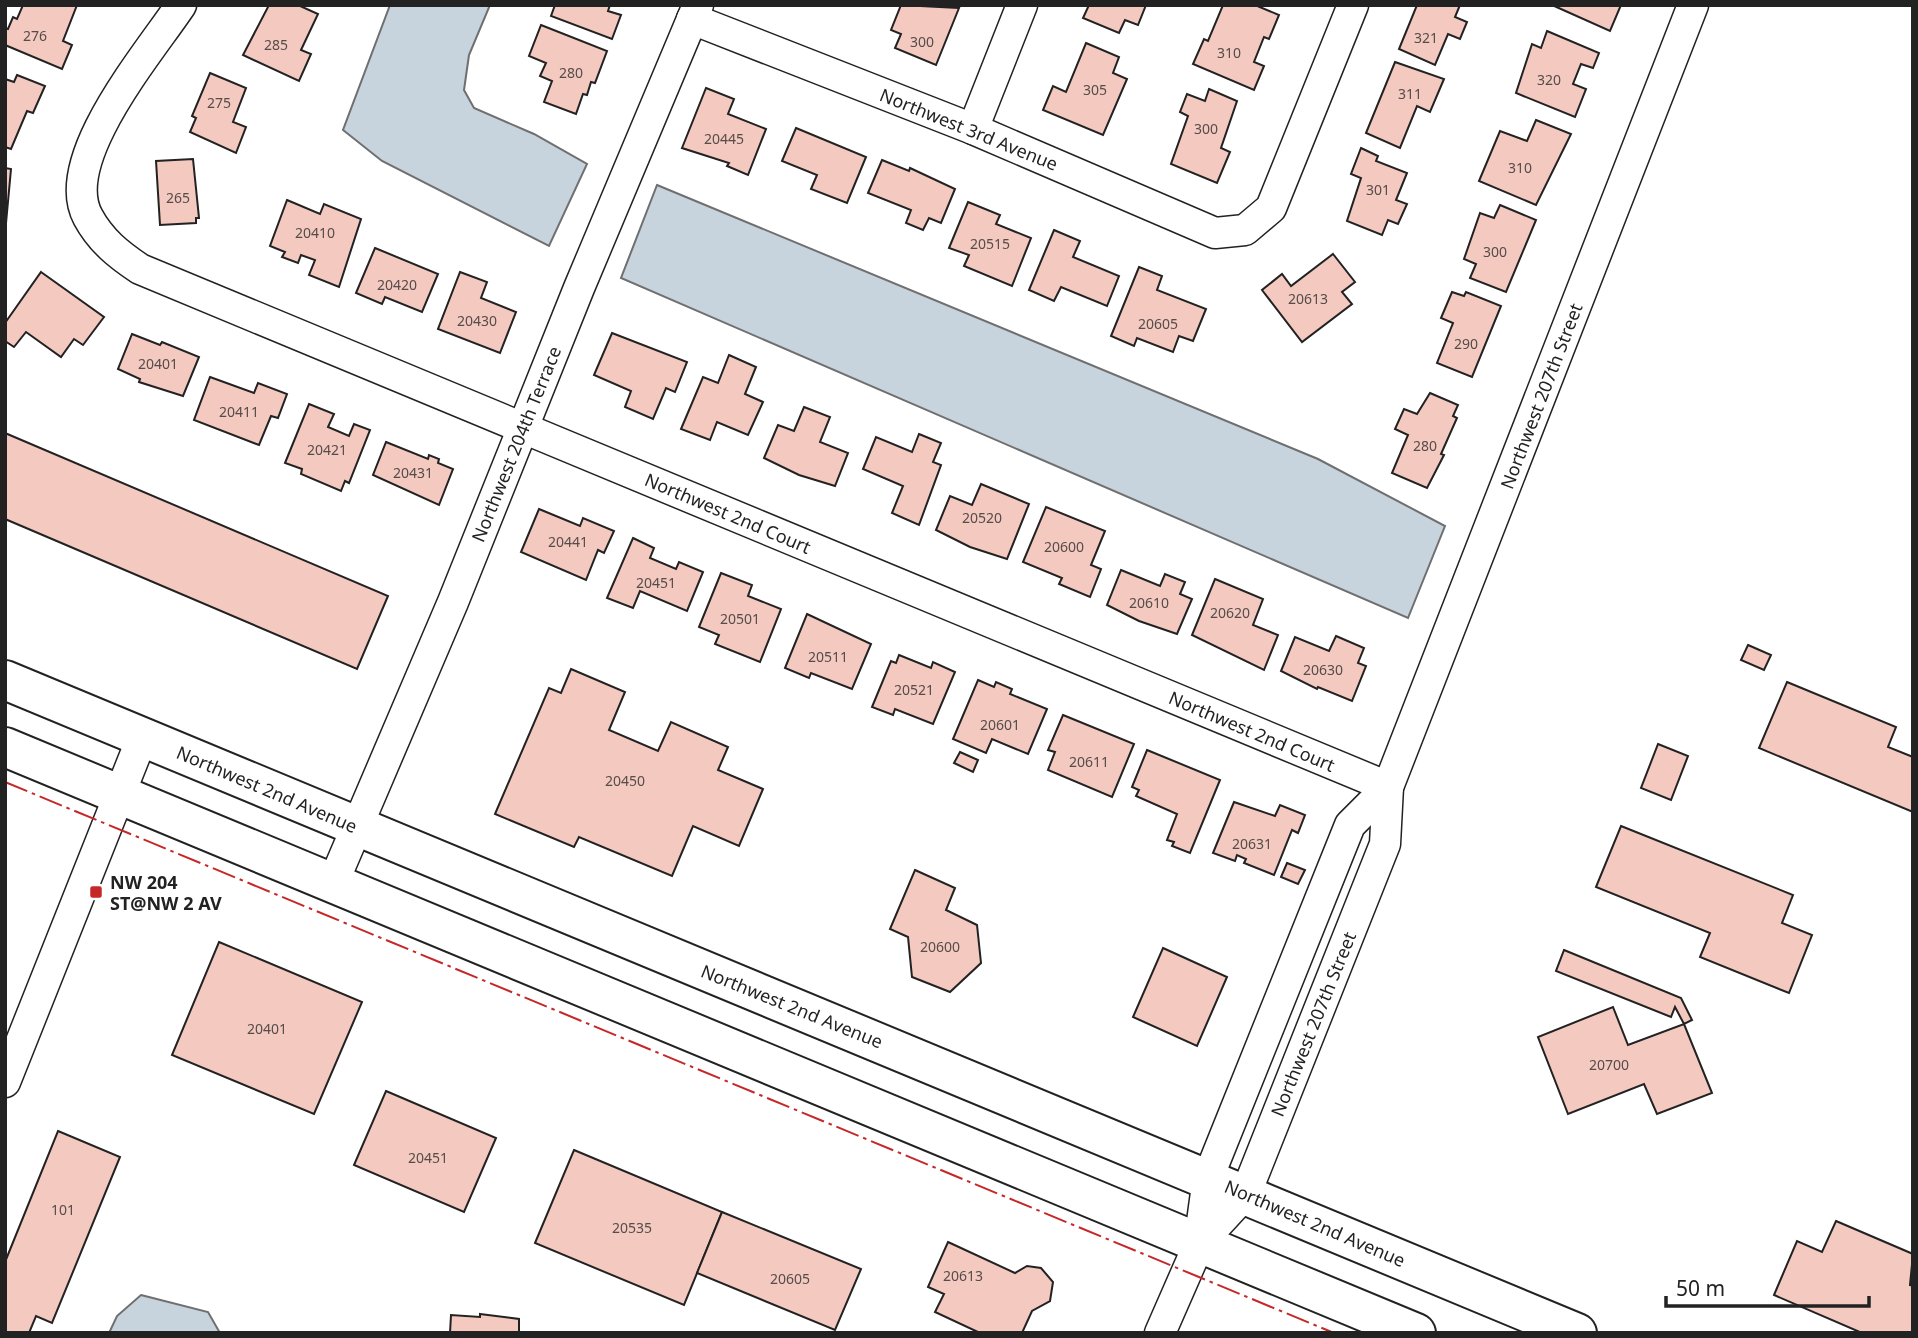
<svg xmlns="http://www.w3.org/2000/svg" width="1918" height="1338" font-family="'Noto Sans',sans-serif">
	<rect width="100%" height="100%" fill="#fff"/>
	<g fill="#c7d3dd" stroke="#6f6f6f" stroke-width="2">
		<path d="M390 5H490L469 55 464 90 474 108 534 134 587 164 549 246 382 161 343 130Z"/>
		<path d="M657 185 1318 459 1445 526 1408 618 621 278Z"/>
		<path d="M141 1295 208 1312 220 1333H109L117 1316Z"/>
	</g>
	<g fill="#f3c9c0" stroke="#222" stroke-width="2">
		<path d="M23 5H77L63 41 72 45 62 69 5 45V28L8 29 13 17 17 19Z"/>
		<path d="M269 5H298L318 14 301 50 311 54 299 81 243 55Z"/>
		<path d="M555 5H610L608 11 621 15 612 39 551 16Z"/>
		<path d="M901 5 959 8 936 65 895 48 901 34 891 30Z"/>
		<path d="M1089 5H1146L1138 25 1125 20 1119 33 1083 18Z"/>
		<path d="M1223 5H1255L1279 15 1269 39 1264 37 1254 62 1264 66 1254 90 1193 64 1204 39 1208 41Z"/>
		<path d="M1417 5H1460L1455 17 1467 22 1460 39 1448 34 1435 65 1399 49Z"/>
		<path d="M1552 5H1621L1610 31Z"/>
		<path d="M541 25 607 51 595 83 591 82 587 95 583 94 576 114 544 102 552 81 540 76 546 63 529 56Z"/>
		<path d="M1547 31 1599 53 1593 68 1581 64 1573 84 1586 89 1575 117 1516 93 1532 44 1541 48Z"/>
		<path d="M1086 43 1119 57 1113 73 1127 79 1103 135 1043 110 1053 86 1066 92Z"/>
		<path d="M1395 62 1444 79 1430 112 1417 106 1400 148 1366 133Z"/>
		<path d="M210 73 246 88 233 122 246 127 236 153 190 132 196 118 192 116Z"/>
		<path d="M17 75 45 86 33 113 27 111 11 149 5 147V79L14 82Z"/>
		<path d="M706 88 734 99 728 114 766 129 748 175 727 166 729 163 682 148Z"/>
		<path d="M1209 89 1237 101 1221 148 1230 152 1217 183 1171 164 1188 116 1180 112 1187 94 1205 101Z"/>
		<path d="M1536 120 1571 134 1536 205 1479 181 1500 131 1527 141Z"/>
		<path d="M796 128 866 157 847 203 811 189 817 175 782 161Z"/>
		<path d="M1361 148 1378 156 1376 161 1407 173 1396 200 1407 204 1398 224 1388 220 1382 235 1347 221 1361 178 1351 174Z"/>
		<path d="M193 159 199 218H196V223L160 225 156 161Z"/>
		<path d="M882 160 909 171 910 168 955 189 941 223 929 218 923 230 906 223 911 210 868 193Z"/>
		<path d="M5 168 11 169 5 234Z"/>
		<path d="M287 200 320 214 324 204 361 219 339 287 309 275 315 260 301 255 298 263 282 257 285 252 270 246Z"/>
		<path d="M968 202 1000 215 996 224 1031 238 1012 286 964 266 969 255 949 248Z"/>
		<path d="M1500 205 1536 220 1506 292 1470 278 1476 264 1464 259 1480 213 1494 218Z"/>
		<path d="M1054 230 1080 241 1073 257 1119 276 1107 306 1061 287 1054 301 1029 290Z"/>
		<path d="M375 248 438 274 422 312 385 297 382 304 356 293Z"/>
		<path d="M1333 254 1355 282 1342 292 1352 304 1302 342 1262 290 1282 274 1291 286Z"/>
		<path d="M1139 267 1162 276 1157 290 1206 309 1193 341 1179 336 1173 352 1137 338 1134 346 1111 336Z"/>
		<path d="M41 272 104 317 83 345 74 339 61 357 26 332 14 347 5 341V323Z"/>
		<path d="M460 272 487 282 481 298 516 312 500 353 438 329Z"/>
		<path d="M1452 292 1464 296 1466 292 1501 306 1472 377 1437 363 1453 323 1441 318Z"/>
		<path d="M612 333 687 362 675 392 666 388 653 419 625 407 631 391 594 375Z"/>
		<path d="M132 334 160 345 162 342 199 357 183 396 139 382 140 379 118 369Z"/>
		<path d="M729 355 756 367 745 394 763 402 748 435 717 422 710 440 681 429 703 377 718 383Z"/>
		<path d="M210 377 254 393 258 383 287 394 278 418 271 416 259 445 194 420Z"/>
		<path d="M1430 393 1458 405 1453 416 1457 418 1441 454 1444 455 1427 488 1392 473 1408 435 1395 429 1404 409 1417 414Z"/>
		<path d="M309 404 334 414 328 427 349 436 354 424 370 430 349 483 345 481 341 491 301 474 302 469 285 463Z"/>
		<path d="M804 407 830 417 820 442 848 453 835 486 799 475 764 458 778 425 794 431Z"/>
		<path d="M5 433 388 596 357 669 5 519Z"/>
		<path d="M919 434 941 443 933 462 941 465 919 525 892 513 903 486 863 469 876 437 912 452Z"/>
		<path d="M386 442 428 459 429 455 439 459 438 463 453 469 439 505 373 475Z"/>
		<path d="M981 484 1029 504 1007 559 970 547 936 530 950 496 972 505Z"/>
		<path d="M1046 507 1105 531 1091 565 1101 569 1090 597 1059 584 1062 578 1023 562Z"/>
		<path d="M539 509 580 526 583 518 614 531 604 553 598 550 586 580 521 552Z"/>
		<path d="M633 538 654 548 650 558 676 569 679 562 703 572 687 611 640 591 633 608 607 598Z"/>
		<path d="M1121 570 1160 586 1165 574 1185 582 1180 594 1192 599 1177 634 1139 621 1107 605Z"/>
		<path d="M721 573 752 585 748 596 781 609 760 662 715 644 719 635 699 627Z"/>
		<path d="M1215 579 1263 599 1253 625 1278 635 1264 670 1192 635Z"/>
		<path d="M807 614 871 644 852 689 811 673 809 678 785 668Z"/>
		<path d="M1336 636 1364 648 1358 663 1366 666 1352 701 1318 687 1317 689 1281 671 1295 637 1329 651Z"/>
		<path d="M1748 645 1771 655 1764 670 1741 660Z"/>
		<path d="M899 655 931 668 933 662 955 672 933 724 895 709 893 715 872 707 891 661 896 663Z"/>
		<path d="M571 669 625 692 609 730 658 751 671 722 728 747 718 770 763 789 739 846 693 826 672 876 579 837 574 847 495 814 549 688 561 693Z"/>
		<path d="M978 680 994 687 996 682 1012 689 1010 694 1047 709 1028 754 992 739 986 753 953 739Z"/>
		<path d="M1787 682 1896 727 1888 747 1913 757V812L1759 748Z"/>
		<path d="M1063 715 1134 744 1112 797 1048 770 1055 752 1048 750Z"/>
		<path d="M1658 744 1688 756 1671 800 1641 788Z"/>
		<path d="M1147 750 1220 780 1190 853 1172 846 1174 842 1167 840 1177 814 1136 796 1139 790 1132 787Z"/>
		<path d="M960 752 978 760 973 772 954 763Z"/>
		<path d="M1234 802 1275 816 1280 805 1305 815 1298 833 1292 830 1274 875 1244 863 1246 859 1237 855 1235 861 1213 853Z"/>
		<path d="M1621 826 1793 895 1782 923 1812 935 1789 993 1700 957 1710 933 1596 887Z"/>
		<path d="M1287 863 1305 870 1298 884 1281 877Z"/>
		<path d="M915 870 955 888 946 910 977 925 981 963 950 992 912 977 908 937 890 929Z"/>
		<path d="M219 942 362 1002 314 1114 172 1055Z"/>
		<path d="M1163 948 1227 977 1197 1046 1133 1017Z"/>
		<path d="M1564 950 1681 998 1692 1020 1684 1024 1675 1007 1671 1017 1556 971Z"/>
		<path d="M1613 1007 1628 1045 1684 1024 1712 1093 1657 1114 1644 1084 1568 1114 1538 1037Z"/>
		<path d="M386 1091 496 1138 464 1212 354 1165Z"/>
		<path d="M58 1131 120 1157 52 1323 36 1316 29 1333H5V1262Z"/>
		<path d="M574 1150 722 1212 684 1305 535 1243Z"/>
		<path d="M722 1212 861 1269 835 1330 697 1273Z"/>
		<path d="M1836 1221 1913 1254 1910 1285 1913 1286V1333H1862L1774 1295 1797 1241 1822 1252Z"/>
		<path d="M948 1242 1015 1273 1027 1266 1041 1268 1053 1282 1050 1301 1032 1311 1022 1333H980L935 1312 944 1294 928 1287Z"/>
		<path d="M480 1314 519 1319V1333H450L451 1315 480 1317Z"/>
	</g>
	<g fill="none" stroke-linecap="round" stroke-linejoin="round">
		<g stroke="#222" stroke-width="33">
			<g id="minor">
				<path d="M181 5C149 53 57 160 88 217 101 241 119 255 140 269L1388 787"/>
				<path d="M692 19 973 129 1215 233 1245 230 1271 208 1353 5"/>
				<path d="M973 129 1022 5"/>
				<path d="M333 883 453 602 579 288 698 5"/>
				<path d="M5 1082 142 738"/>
				<path d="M1199 1244 1246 1193 1385 844 1388 787 1693 5"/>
				<path d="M1160 1333 1199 1244 1208 1178 1350 825 1388 787"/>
			</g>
		</g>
		<g stroke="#222" stroke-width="42">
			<g id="major">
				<path d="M5 680 1577 1333"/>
				<path d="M5 747 1416 1333"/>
			</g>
		</g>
		<use href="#minor" stroke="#fff" stroke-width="30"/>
		<use href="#major" stroke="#fff" stroke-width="38"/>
		<path stroke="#c62828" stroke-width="2" stroke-dasharray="24 5 3.5 5" stroke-linecap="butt" d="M5 782 1334 1333"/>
	</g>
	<rect fill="#c62828" stroke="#fff" stroke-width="2.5" x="89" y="885" width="14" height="14" rx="3.5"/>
	<g text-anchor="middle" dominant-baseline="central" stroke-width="5" stroke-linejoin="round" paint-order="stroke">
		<g font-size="14" fill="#564c4a">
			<text x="35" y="35">276</text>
			<text x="1426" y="37">321</text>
			<text x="922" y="41">300</text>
			<text x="276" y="44">285</text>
			<text x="1229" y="52">310</text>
			<text x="571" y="72">280</text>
			<text x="1549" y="79">320</text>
			<text x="1095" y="89">305</text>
			<text x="1410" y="93">311</text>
			<text x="219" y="102">275</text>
			<text x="1206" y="128">300</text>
			<text x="724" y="138">20445</text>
			<text x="1520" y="167">310</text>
			<text x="1378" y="189">301</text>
			<text x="178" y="197">265</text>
			<text x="315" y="232">20410</text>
			<text x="990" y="243">20515</text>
			<text x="1495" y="251">300</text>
			<text x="397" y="284">20420</text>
			<text x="1308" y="298">20613</text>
			<text x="477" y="320">20430</text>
			<text x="1158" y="323">20605</text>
			<text x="1466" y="343">290</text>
			<text x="158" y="363">20401</text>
			<text x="239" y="411">20411</text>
			<text x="1425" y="445">280</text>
			<text x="327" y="449">20421</text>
			<text x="413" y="472">20431</text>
			<text x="982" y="517">20520</text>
			<text x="568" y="541">20441</text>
			<text x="1064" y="546">20600</text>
			<text x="656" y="582">20451</text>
			<text x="1149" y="602">20610</text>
			<text x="1230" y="612">20620</text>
			<text x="740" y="618">20501</text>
			<text x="828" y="656">20511</text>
			<text x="1323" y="669">20630</text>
			<text x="914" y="689">20521</text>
			<text x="1000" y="724">20601</text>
			<text x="1089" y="761">20611</text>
			<text x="625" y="780">20450</text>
			<text x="1252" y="843">20631</text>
			<text x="940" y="946">20600</text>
			<text x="267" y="1028">20401</text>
			<text x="1609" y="1064">20700</text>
			<text x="428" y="1157">20451</text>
			<text x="63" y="1209">101</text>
			<text x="632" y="1227">20535</text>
			<text x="963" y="1275">20613</text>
			<text x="790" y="1278">20605</text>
		</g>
		<g font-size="18" fill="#222" stroke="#fff">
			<text transform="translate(969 129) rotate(22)">Northwest 3rd Avenue</text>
			<text transform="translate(1541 396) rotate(-69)">Northwest 207th Street</text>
			<text transform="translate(516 444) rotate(-68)">Northwest 204th Terrace</text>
			<text transform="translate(728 513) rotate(23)">Northwest 2nd Court</text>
			<text transform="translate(1252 731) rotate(23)">Northwest 2nd Court</text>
			<text transform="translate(267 789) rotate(23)">Northwest 2nd Avenue</text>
			<text transform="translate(792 1006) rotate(22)">Northwest 2nd Avenue</text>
			<text transform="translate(1313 1024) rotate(-68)">Northwest 207th Street</text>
			<text transform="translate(1315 1223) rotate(23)">Northwest 2nd Avenue</text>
		</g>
		<g font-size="18" font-weight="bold" fill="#222" stroke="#fff" text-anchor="start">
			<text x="110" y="882">NW 204<tspan x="110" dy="21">ST@NW 2 AV</tspan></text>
		</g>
	</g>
	<rect width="1918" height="1338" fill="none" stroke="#222222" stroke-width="14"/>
	<path d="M1666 1296v10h203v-10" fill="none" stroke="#222222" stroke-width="3.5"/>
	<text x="1676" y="1296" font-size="21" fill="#222222" stroke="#ffffff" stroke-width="5" paint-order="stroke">50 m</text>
</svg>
